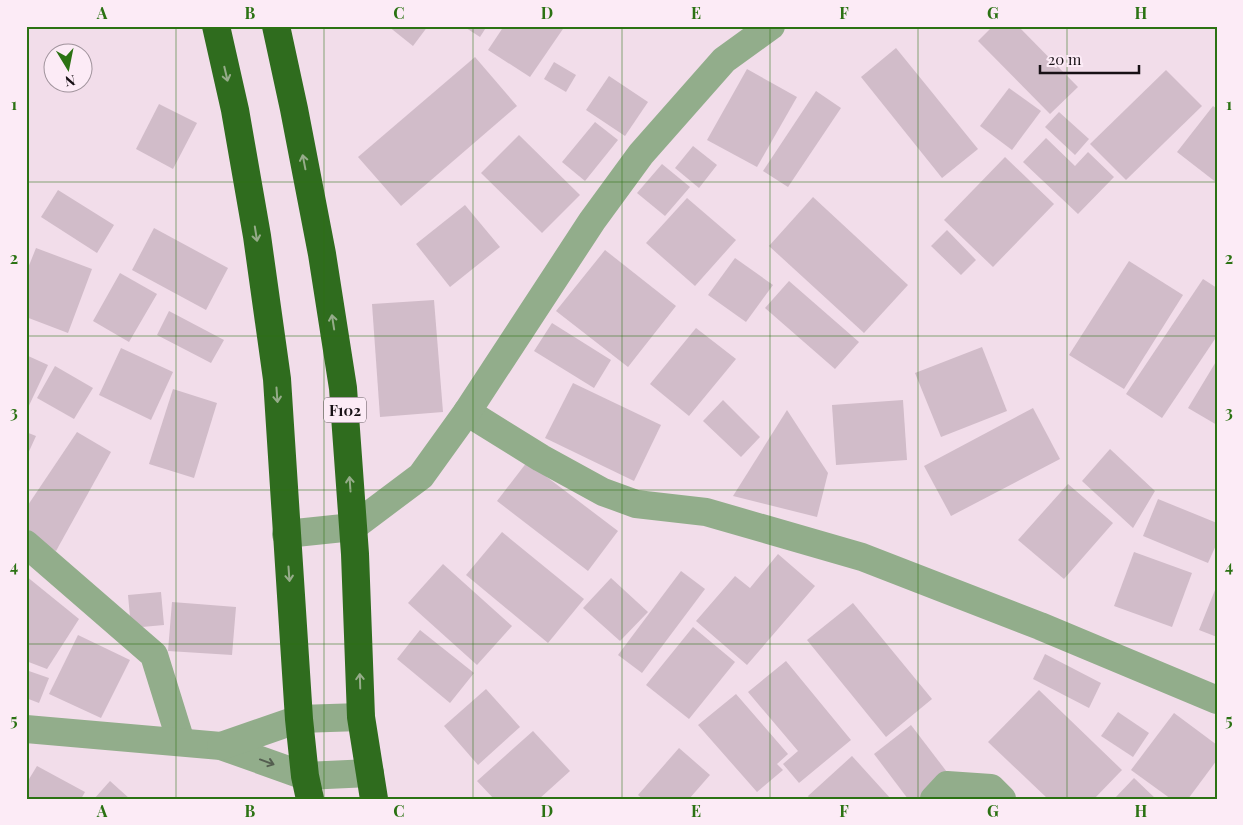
<svg xmlns="http://www.w3.org/2000/svg" width="1243" height="825" font-family="'Playfair Display',serif">
	<rect width="100%" height="100%" fill="#f2ddea"/>
	<g fill="#d1bcc9">
		<path d="M388 26H428L413 46Z"/>
		<path d="M463 26H487L480 37Z"/>
		<path d="M504 26H565L530 77 488 50Z"/>
		<path d="M993 26H1018L1078 87 1050 114 978 41Z"/>
		<path d="M896 48 978 149 942 178 861 77Z"/>
		<path d="M475 57 517 106 401 206 358 157Z"/>
		<path d="M554 62 576 75 566 92 544 79Z"/>
		<path d="M747 69 797 97 757 167 707 140Z"/>
		<path d="M1166 70 1202 106 1126 180 1090 144Z"/>
		<path d="M609 76 648 102 625 136 586 110Z"/>
		<path d="M1009 88 1041 111 1012 150 980 126Z"/>
		<path d="M816 91 841 108 788 187 763 171Z"/>
		<path d="M159 104 197 123 173 169 136 149Z"/>
		<path d="M1213 106 1217 109V183L1177 152Z"/>
		<path d="M1059 112 1089 139 1075 155 1045 127Z"/>
		<path d="M595 122 618 140 585 181 562 162Z"/>
		<path d="M519 135 580 195 542 233 481 173Z"/>
		<path d="M1046 138 1075 166 1088 152 1114 177 1078 214 1023 162Z"/>
		<path d="M693 146 717 165 699 188 675 168Z"/>
		<path d="M1005 157 1054 204 993 267 944 220Z"/>
		<path d="M662 164 690 187 665 216 637 193Z"/>
		<path d="M58 190 114 225 97 253 41 217Z"/>
		<path d="M813 197 908 285 864 333 769 246Z"/>
		<path d="M687 198 736 240 695 286 646 243Z"/>
		<path d="M465 205 500 247 450 287 416 244Z"/>
		<path d="M154 228 228 268 206 310 132 270Z"/>
		<path d="M947 230 976 260 961 275 931 246Z"/>
		<path d="M36 248 92 269 68 333 26 317V273Z"/>
		<path d="M605 250 676 306 628 367 556 311Z"/>
		<path d="M735 258 773 285 746 322 708 295Z"/>
		<path d="M1129 261 1183 295 1124 389 1069 355Z"/>
		<path d="M120 273 157 294 129 342 93 321Z"/>
		<path d="M1203 279 1217 288V336L1162 418 1126 394Z"/>
		<path d="M789 281 859 342 835 369 765 308Z"/>
		<path d="M434 300 443 412 380 417 372 304Z"/>
		<path d="M169 311 224 340 211 363 157 335Z"/>
		<path d="M552 323 611 360 594 388 534 351Z"/>
		<path d="M696 328 736 359 689 416 650 384Z"/>
		<path d="M982 347 1007 411 941 437 915 373Z"/>
		<path d="M121 348 173 372 151 420 99 395Z"/>
		<path d="M26 355 48 365 26 412Z"/>
		<path d="M1217 360V425L1188 408Z"/>
		<path d="M55 366 93 388 74 419 37 398Z"/>
		<path d="M573 383 661 425 634 481 545 438Z"/>
		<path d="M173 389 217 403 194 478 149 464Z"/>
		<path d="M723 400 760 437 741 457 703 421Z"/>
		<path d="M903 400 907 460 836 465 832 405Z"/>
		<path d="M1033 408 1060 459 951 516 924 466Z"/>
		<path d="M787 410 828 473 817 517 733 496Z"/>
		<path d="M26 432 36 436 26 458Z"/>
		<path d="M77 432 111 452 56 551 26 534V508Z"/>
		<path d="M1110 449 1155 491 1133 528 1082 481Z"/>
		<path d="M527 462 618 531 588 571 497 501Z"/>
		<path d="M1068 484 1113 523 1064 579 1018 540Z"/>
		<path d="M1158 499 1217 523V543L1208 563 1143 536Z"/>
		<path d="M502 532 584 599 548 643 466 575Z"/>
		<path d="M1134 552 1192 573 1172 627 1114 606Z"/>
		<path d="M778 554 815 586 747 665 696 621 735 576 750 588Z"/>
		<path d="M443 564 512 626 477 665 408 603Z"/>
		<path d="M681 571 705 589 642 673 618 655Z"/>
		<path d="M26 576 79 619 47 669 26 661Z"/>
		<path d="M611 578 648 612 620 641 583 608Z"/>
		<path d="M1217 585V637L1199 630Z"/>
		<path d="M161 592 164 625 131 628 128 595Z"/>
		<path d="M172 602 236 607 232 655 168 651Z"/>
		<path d="M853 603 932 699 886 737 807 640Z"/>
		<path d="M693 627 735 662 689 719 646 685Z"/>
		<path d="M420 630 474 673 450 703 397 659Z"/>
		<path d="M78 635 130 660 101 718 49 694Z"/>
		<path d="M1045 654 1101 683 1089 708 1033 679Z"/>
		<path d="M786 661 851 740 799 783 783 764 798 751 748 692Z"/>
		<path d="M26 670 49 678 39 703 26 698Z"/>
		<path d="M486 689 520 727 478 765 444 726Z"/>
		<path d="M1039 690 1122 770 1094 799H1048L988 742Z"/>
		<path d="M736 694 788 754 777 764 783 770 757 792 698 725Z"/>
		<path d="M1118 712 1149 733 1133 757 1101 736Z"/>
		<path d="M1174 713 1217 745V760L1188 799H1171L1131 770Z"/>
		<path d="M911 725 950 776 919 799H908L874 754Z"/>
		<path d="M533 731 570 771 539 799H494L477 781Z"/>
		<path d="M679 748 710 775 689 799H643L638 795Z"/>
		<path d="M852 756 891 799H810L808 796Z"/>
		<path d="M37 766 85 792 81 799H26V784Z"/>
		<path d="M1134 778 1156 799H1114Z"/>
		<path d="M110 781 130 799H94Z"/>
	</g>
	<g fill="none" stroke-linecap="round" stroke-linejoin="round">
		<g stroke="#92ad8b" stroke-width="28">
			<path d="M467 412 541 458 603 492 636 504 706 512 862 557 1040 626 1217 700"/>
			<path d="M286 534 353 527 421 476 467 412 592 221 641 154 724 60 771 26"/>
			<path d="M26 544 154 655 181 742"/>
			<path d="M26 729 221 746 305 776 370 773"/>
			<path d="M221 746 299 719 361 717"/>
			<path d="M934 799 947 785 991 788 1002 799"/>
		</g>
		<g stroke="#2f6c1e" stroke-width="28">
			<path d="M216 26 235 110 257 236 277 379 299 719 305 776 310 799"/>
			<path d="M276 26 294 109 322 254 343 388 355 554 361 717 374 799"/>
		</g>
	</g>
	<defs><path id="oneway-shaft" d="M-6 0H5M1.5-3L5.5 0L1.5 3" fill="none" stroke-width="1.6" stroke-linecap="round" stroke-linejoin="round" transform="scale(1.25)"/></defs>
	<g stroke="#96ac8a">
		<use href="#oneway-shaft" transform="translate(226 74) rotate(77)"/>
		<use href="#oneway-shaft" transform="translate(304 162) rotate(-101)"/>
		<use href="#oneway-shaft" transform="translate(256 234) rotate(81)"/>
		<use href="#oneway-shaft" transform="translate(333 322) rotate(-99)"/>
		<use href="#oneway-shaft" transform="translate(277 395) rotate(86)"/>
		<use href="#oneway-shaft" transform="translate(350 484) rotate(-94)"/>
		<use href="#oneway-shaft" transform="translate(289 574) rotate(86)"/>
		<use href="#oneway-shaft" transform="translate(360 681) rotate(-92)"/>
	</g>
	<use stroke="#545e50" href="#oneway-shaft" transform="translate(267 762) rotate(20)"/>
	<path fill="none" stroke="#2b7213" stroke-width="1" stroke-opacity="0.55" d="M176 26V799M324 26V799M473 26V799M622 26V799M770 26V799M918 26V799M1067 26V799M26 182H1217M26 336H1217M26 490H1217M26 644H1217"/>
	<g text-anchor="middle" dominant-baseline="central" stroke-width="4" stroke-linejoin="round" paint-order="stroke">
		<rect fill="#fcebf6" stroke="#5c5258" stroke-width="1" x="324" y="397.5" width="42" height="25" rx="4"/>
		<g font-size="15" font-weight="bold" fill="#171015">
			<text x="345" y="410">F102</text>
		</g>
	</g>
	<rect width="1243" height="825" fill="none" stroke="#fcebf6" stroke-width="55"/>
	<g transform="translate(68 68) rotate(170)"><circle r="24" fill="#fcebf6" stroke="#a0939c"/>
	<path d="M0-4L9 19L0 12L-9 19Z" fill="#2b7213"/>
	<text y="-8" font-size="14" font-weight="bold" text-anchor="middle" fill="#171015">N</text>
	</g>
	<path d="M1040 65v8h99v-8" fill="none" stroke="#171015" stroke-width="2.5"/>
	<text x="1048" y="65" font-size="15" fill="#171015" stroke="#fcebf6" stroke-width="4" paint-order="stroke">20 m</text>
	<rect x="28" y="28" width="1188" height="770" fill="none" stroke="#2b7213" stroke-width="2"/>
	<g font-size="16" text-anchor="middle" font-weight="bold" fill="#2b7213">
		<text x="102" y="19">A</text>
		<text x="250" y="19">B</text>
		<text x="399" y="19">C</text>
		<text x="547" y="19">D</text>
		<text x="696" y="19">E</text>
		<text x="844" y="19">F</text>
		<text x="993" y="19">G</text>
		<text x="1141" y="19">H</text>
		<text x="14" y="110">1</text>
		<text x="1229" y="110">1</text>
		<text x="14" y="264">2</text>
		<text x="1229" y="264">2</text>
		<text x="14" y="418">3</text>
		<text x="1229" y="418">3</text>
		<text x="14" y="572">4</text>
		<text x="1229" y="572">4</text>
		<text x="14" y="726">5</text>
		<text x="1229" y="726">5</text>
		<text x="102" y="817">A</text>
		<text x="250" y="817">B</text>
		<text x="399" y="817">C</text>
		<text x="547" y="817">D</text>
		<text x="696" y="817">E</text>
		<text x="844" y="817">F</text>
		<text x="993" y="817">G</text>
		<text x="1141" y="817">H</text>
	</g>
</svg>
